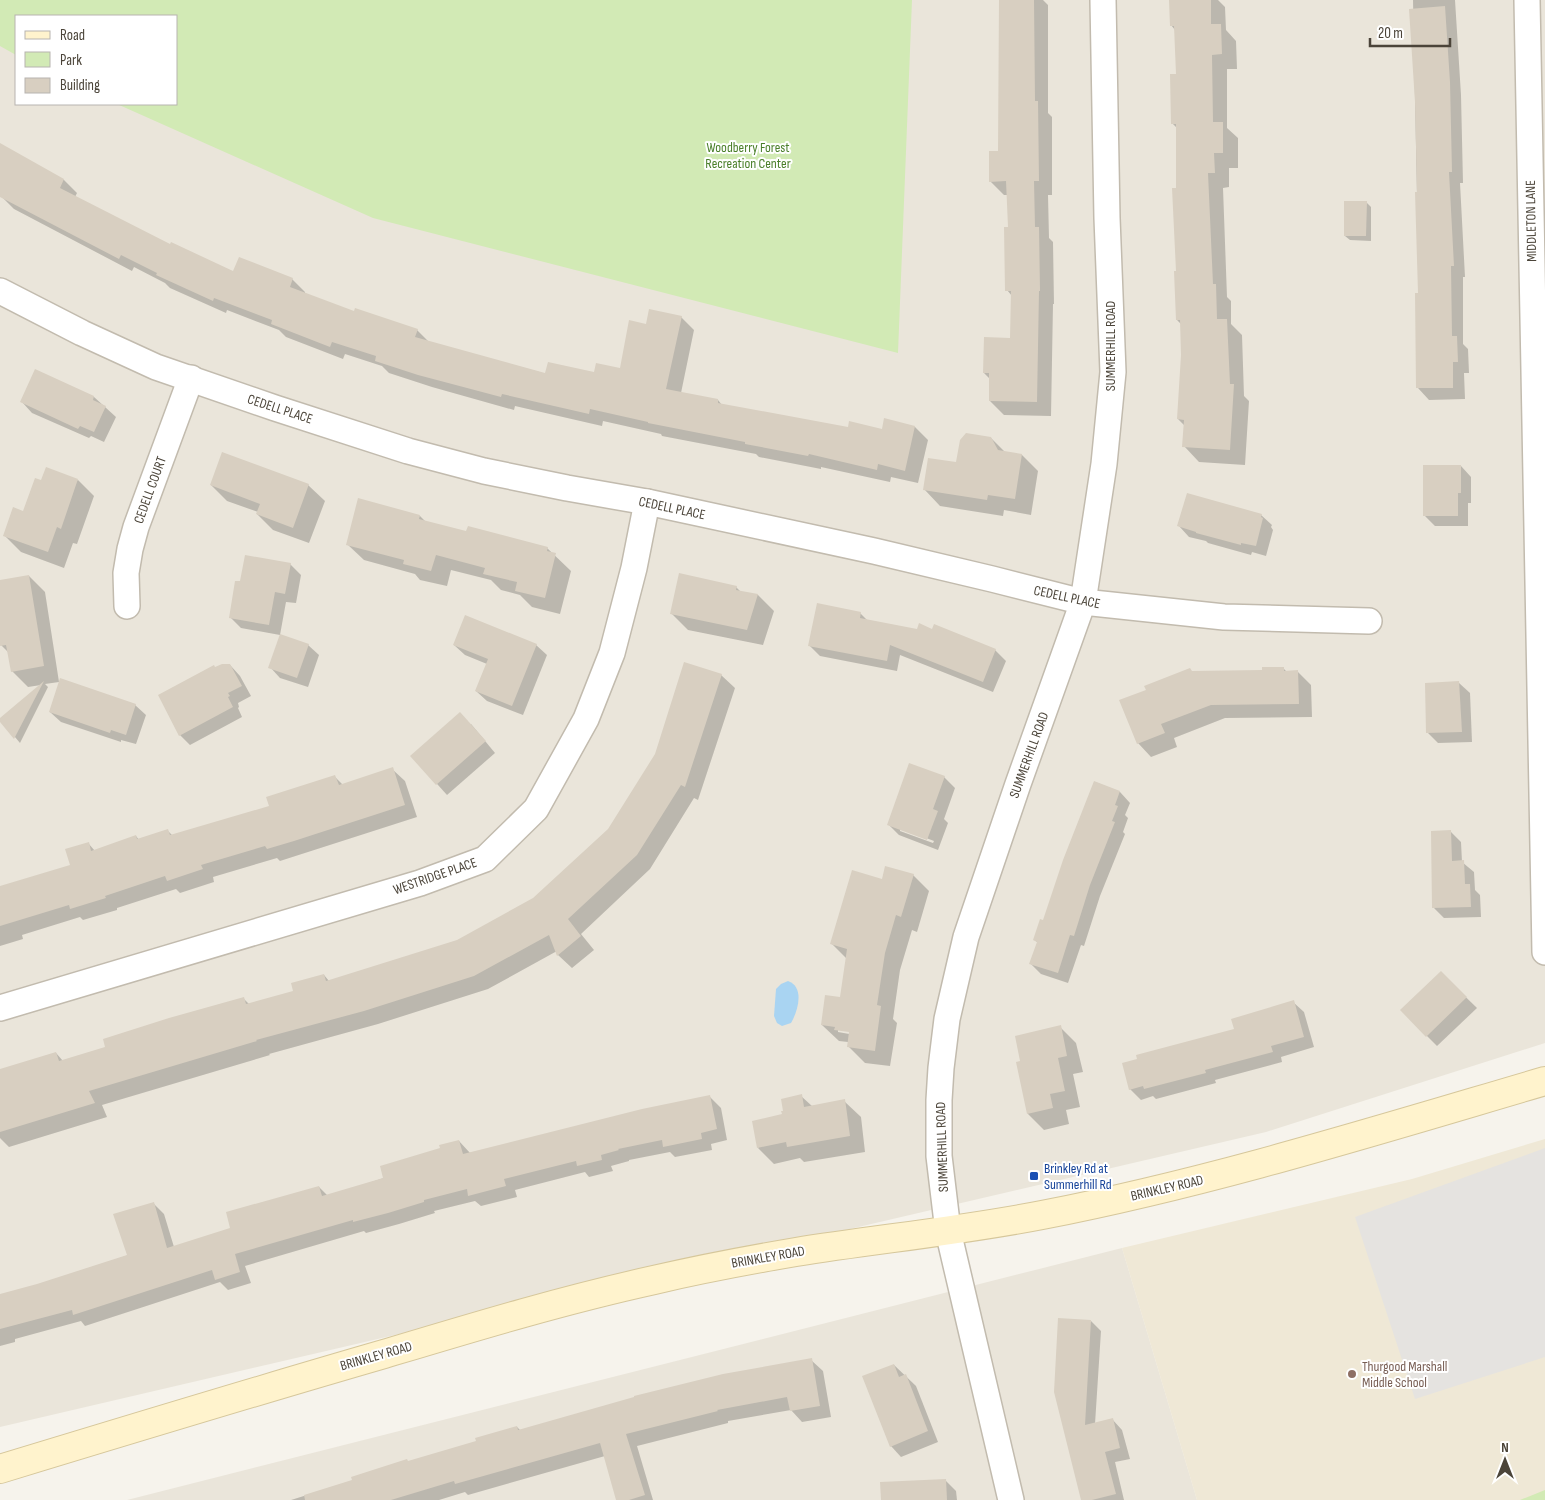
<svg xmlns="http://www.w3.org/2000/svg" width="1545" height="1500" font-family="'Sofia Sans Condensed',sans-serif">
	<rect width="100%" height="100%" fill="#f6f3ec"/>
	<g fill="#eae5da" fill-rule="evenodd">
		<path d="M0 0H1545V1043L1266 1132 0 1427ZM16 16H176V104H16Z"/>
		<path d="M1122 1248 1197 1500H127Z"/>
	</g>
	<path fill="#efe8d6" d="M1545 1139V1500H1197L1122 1248 1412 1179Z"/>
	<g fill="#d2eab5">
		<path d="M0 0H912L898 353 373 218 117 104H176V16H16V55L0 46Z"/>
		<path d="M1545 1490V1500H1520Z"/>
	</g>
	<path fill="#e5e3e0" d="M1545 1148V1357L1415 1399 1355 1217Z"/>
	<path fill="#a9d4f2" d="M788 981C805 987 798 1011 791 1023L782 1026 777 1023 774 1016 776 989 781 984Z"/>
	<g fill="#0003" fill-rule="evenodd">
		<path d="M1000 0H1043L1048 5V113L1052 117V195H1048L1049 238 1053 242 1054 304H1053L1051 416 1004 415 990 401V379L984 373 1011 340 1012 296 1007 290 1009 228 1008 195H1004L990 181 999 152Z"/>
		<path d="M1170 0H1218L1225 7 1226 30 1236 41 1237 69H1227V128L1238 138V168H1229V187L1223 188 1227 297 1231 301V324L1242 335 1244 396 1249 401 1245 465 1199 462 1184 446 1185 426 1178 419 1183 355 1182 325 1177 320V128L1172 123 1177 75 1175 30 1171 25Z"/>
		<path d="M1413 0H1455L1461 95 1463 183H1460L1465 277H1463V344L1468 349 1469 373H1464L1465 399 1429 400 1418 388 1419 294Z"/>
		<path d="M0 145 64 180 77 193 75 197 171 246 234 273 292 279 305 292V294L354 313 417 330 429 342 546 374H595L620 369 647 326 681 317 694 330 681 393 718 400 722 405 849 428 883 430 915 427 928 440 918 483 891 477 890 482 821 467V469L759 457 756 454 662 436 661 434 603 421 602 426 515 406 514 410 432 387 389 373 382 366 345 354 343 359 286 337 279 330 227 310 226 313 170 288 165 283 134 267 132 271 14 209 1 196 0 192Z"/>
		<path d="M1366 202 1371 207V241L1350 240 1345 236Z"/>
		<path d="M36 371 94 397 116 417 104 442 91 436 89 438 32 413 22 402Z"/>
		<path d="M991 438 1005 452 1022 455 1038 471 1031 515 1004 510 1003 516 940 506 924 489Z"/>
		<path d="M1461 466 1471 477V503H1468V526H1435L1425 516Z"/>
		<path d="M78 480 94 496 77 544 73 543 64 568 21 552 5 536 24 512Z"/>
		<path d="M211 485H308L325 501 309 543 273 530 257 514 258 512 227 501Z"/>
		<path d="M1261 515 1272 525 1271 527 1273 530 1266 556 1252 552 1251 555 1208 543 1206 541 1189 537 1179 526Z"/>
		<path d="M420 516 426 522 467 533 547 548 571 571 560 614 532 607 520 595 501 590 491 580 451 570 447 586 420 580 415 574 364 560 347 544Z"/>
		<path d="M290 564 301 575 296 603 286 602 280 635 241 628 230 617 241 583Z"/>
		<path d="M29 576 45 592 59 682 45 684 48 687 20 743 0 719 41 685 28 687 12 671 9 653 1 645 0 638V581Z"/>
		<path d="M736 587 741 592 758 595 774 611 763 645 688 630 672 614Z"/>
		<path d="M860 613 868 621 995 650 1006 661 993 692 900 655 897 671 820 656 809 645Z"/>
		<path d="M308 645 319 655 308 687 280 678 270 667Z"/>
		<path d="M454 645H536L547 655 523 715 487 701 476 691 487 664 465 655Z"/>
		<path d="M230 665 240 676 251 696 238 703 239 707 238 708 242 717 190 745 180 735 216 669Z"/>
		<path d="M1283 668 1287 672H1298L1311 685 1312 717 1225 718 1174 738 1177 747 1151 757 1138 743 1193 673 1263 671Z"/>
		<path d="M721 675 735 688 698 800 694 798 650 869 581 934 594 950 572 968 558 955 557 951 488 989 378 1024 269 1054 270 1055 102 1105 107 1117 9 1147 0 1138V1071L56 1053 63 1061 107 1048 243 998 250 1005 294 992 324 975 329 981 458 941 534 900 609 830Z"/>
		<path d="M1459 683 1470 693 1472 742 1438 743 1428 733Z"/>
		<path d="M135 705 146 715 136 744 121 740V742L61 722 50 712Z"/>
		<path d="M471 724 495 753 447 795 412 756Z"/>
		<path d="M392 769 405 781 417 817 280 861 277 858 213 877 214 882 180 893 176 889 117 908V910L83 920 80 917 22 935 23 939 0 946V887L72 866 88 843 95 851 136 836 139 840 167 830 173 836 270 807 335 777 343 785Z"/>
		<path d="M944 777 955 788 944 819 948 823 938 850 899 835 889 825ZM900 828 934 841 933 843 900 831Z"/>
		<path d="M1095 782 1120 792 1130 803 1125 815 1128 818 1123 832 1125 834 1100 896 1084 946 1081 945 1068 983 1041 974 1031 964 1038 943 1035 940 1044 922Z"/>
		<path d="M1451 832 1461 842 1462 862 1474 872 1475 890 1480 895 1481 917 1444 918 1434 908Z"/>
		<path d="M913 875 929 891 917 932 912 930 900 970 893 1019 897 1023 890 1066 865 1063 849 1047 848 1042 839 1041 822 1025 841 998 847 959 831 943 882 881ZM838 1029 856 1032 855 1035 838 1032Z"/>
		<path d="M1441 973 1477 1008 1437 1046 1402 1011Z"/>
		<path d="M1293 1002 1304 1012 1314 1047 1281 1057 1282 1062 1215 1080 1216 1083 1156 1099 1153 1096 1141 1100 1130 1089 1235 1030Z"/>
		<path d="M1060 1027 1076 1043 1083 1072 1073 1074 1080 1107 1066 1110 1069 1124 1044 1130 1028 1114 1022 1062Z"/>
		<path d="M801 1096 812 1106 844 1101 861 1117 865 1152 804 1162 800 1158 774 1164 758 1148 783 1115Z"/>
		<path d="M710 1097 721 1108 727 1140 711 1144 712 1150 675 1157 670 1152 629 1160V1161L611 1166 613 1171 589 1177 585 1172 515 1190 517 1197 481 1206 475 1201 434 1211 435 1213 399 1224 366 1233 364 1231 245 1266 251 1283 228 1290 220 1282 85 1326 81 1321 15 1339V1342L0 1346V1295L37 1285 129 1255 153 1203 164 1214 174 1247 232 1229 319 1187 328 1196 384 1178 459 1141 470 1153Z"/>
		<path d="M1091 1321 1101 1331 1095 1424 1112 1419 1122 1430 1130 1459 1115 1462 1124 1500H1082L1055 1392Z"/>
		<path d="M811 1360 823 1371 831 1417 802 1422 791 1410 728 1421V1423L637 1446 653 1500H618L605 1456 468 1495 465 1492 439 1500H291L477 1442 517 1427 521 1431Z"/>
		<path d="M894 1365 916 1386 938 1442 901 1457 891 1446Z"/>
		<path d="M946 1481 956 1491 957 1500H901Z"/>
	</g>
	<g fill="#d8cfc1">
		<path d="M999 0H1034L1035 101H1038L1039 181H1034L1035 227H1039L1040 291H1039L1037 402 989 401V373H983L984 337 1010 338 1011 291H1005L1004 227H1008L1006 181 989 182V151H998Z"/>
		<path d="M1169 0H1211V24H1221L1222 54 1212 55 1213 122H1223V153H1214L1215 173H1208L1213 284H1216L1217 319H1227L1230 384H1234L1230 450 1182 447 1184 420 1177 419 1181 355 1180 320H1176L1174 271H1176L1172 188H1176V124H1171L1170 74H1176L1174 26H1170Z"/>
		<path d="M1445 6 1450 82 1452 172H1449L1454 266H1451L1452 336H1457L1458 362H1453V388H1416L1415 293H1418L1415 192H1417L1415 102 1409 9Z"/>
		<path d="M0 143 64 179 60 188 170 244 171 242 233 271 239 257 293 278 290 287 354 311 355 308 418 329 415 337 545 373 548 362 594 372 596 363 620 368 629 320 646 324 649 309 682 316 666 389 718 399V403L848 427 849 421 882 429 884 418 915 426 905 471 878 464 877 470 809 454 808 456 745 444V442L648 423V422L590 409 589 414 502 394 501 397 418 375 375 361 376 356 332 342 330 347 271 324 272 320 214 298 213 301 156 275 157 273 121 255 119 259 0 197Z"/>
		<path d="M1344 201H1367L1366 236H1344Z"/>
		<path d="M35 369 94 396 93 400 106 406 94 432 80 426 78 429 20 402Z"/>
		<path d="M966 433 991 437 998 450 1022 454 1015 499 988 495 987 500 923 490 928 458 956 462 960 440Z"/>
		<path d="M222 452 309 484 293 528 256 514 260 504 210 485Z"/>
		<path d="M1423 465H1461V493H1458V516H1423Z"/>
		<path d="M46 467 78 479 61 529 57 527 48 552 3 536 13 507 23 511 35 478 41 480Z"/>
		<path d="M1187 493 1262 514 1261 517 1263 518 1256 546 1241 543V545L1196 533V532L1177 526Z"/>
		<path d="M358 498 420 515 419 519 466 531 468 526 548 547 547 551 556 553 545 598 515 591 517 582 483 574 485 568 436 555 431 571 403 564 404 560 346 545Z"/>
		<path d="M245 555 291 563 285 594 275 592 269 625 229 618 235 581H240Z"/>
		<path d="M679 573 737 586 736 590 758 594 747 630 670 614Z"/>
		<path d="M29 575 44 666 11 672 6 645 0 646V580Z"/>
		<path d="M817 603 861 612 860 618 917 629 919 623 932 629 934 624 996 649 983 682 890 645 887 661 808 646Z"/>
		<path d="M465 615 537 644 512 706 475 691 488 659 453 645Z"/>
		<path d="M280 634 309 644 297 678 268 668Z"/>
		<path d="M684 662 722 674 685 787 681 785 637 855 568 919 581 936 557 956 549 935 474 976 364 1011 256 1040 257 1041 89 1091 95 1103 0 1132V1069L56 1052 59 1061 105 1047 103 1039 169 1018 244 997 246 1004 293 991 291 983 324 974 326 981 457 940 533 898 608 829 655 754Z"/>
		<path d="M222 664H230L242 686 228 693 230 696 228 697 233 707 179 736 158 695 214 665 215 667Z"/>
		<path d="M1262 667H1284V671L1298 670 1299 704 1211 705 1161 724 1165 733 1137 744 1119 700 1146 690 1144 686 1190 668 1192 671 1262 670Z"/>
		<path d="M60 678 136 704 126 735 111 730 110 733 49 712Z"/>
		<path d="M44 681 14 739 0 722V718Z"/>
		<path d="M1459 681 1462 732 1426 733 1425 683Z"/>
		<path d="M460 712 486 741 436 785 410 756Z"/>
		<path d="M909 763 945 776 933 809 938 811 927 840 887 825Z"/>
		<path d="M393 767 405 805 294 841 267 849 265 846 201 865 203 869 167 881 165 876 105 896 106 898 70 909 69 905 0 926V886L70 865 65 849 89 842 91 851 136 835 137 839 168 829 170 835 269 806 266 797 335 775 339 785Z"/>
		<path d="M1094 781 1120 791 1115 805 1118 806 1112 821 1115 822 1090 885 1074 936 1070 935 1058 973 1029 964 1037 942 1033 940 1040 919 1043 920 1063 860Z"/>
		<path d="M1451 830 1452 861 1464 860 1465 884H1470L1471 907 1432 908 1431 831Z"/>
		<path d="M885 866 914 874 901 917 896 915 885 953 877 1005 881 1006 875 1051 847 1047 849 1032 834 1030 835 1027 821 1025 825 995 840 997 847 949 830 944 852 870 882 879Z"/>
		<path d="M1441 971 1467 997 1426 1037 1400 1010Z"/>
		<path d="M1294 1000 1304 1037 1271 1046 1273 1052 1205 1070 1206 1073 1144 1089 1143 1086 1129 1090 1122 1063 1137 1059 1136 1055 1234 1029 1231 1019Z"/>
		<path d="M1061 1025 1067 1056 1058 1058 1065 1091 1050 1094 1053 1108 1027 1114 1016 1062 1020 1061 1015 1036Z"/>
		<path d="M802 1094 804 1107 845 1099 850 1136 787 1147 786 1142 757 1148 752 1121 782 1114 781 1111H783L781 1099Z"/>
		<path d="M710 1095 717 1129 701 1133 702 1139 663 1147 662 1140 618 1149 619 1150 601 1155 602 1160 577 1166 576 1161 504 1179 506 1186 468 1196 467 1189 424 1200V1202L388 1213 353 1222V1220L235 1254 240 1272 215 1280 212 1270 73 1315 72 1310 0 1329V1294L37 1284 127 1255 113 1214 154 1202 167 1248 230 1228 226 1212 319 1186 322 1196 383 1178 380 1166 440 1148 439 1145 459 1140 463 1154 642 1109Z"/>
		<path d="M1058 1318 1091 1320 1085 1425 1113 1418 1120 1448 1105 1452 1116 1494 1092 1500H1081L1054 1392Z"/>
		<path d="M812 1358 820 1406 790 1411 787 1397 717 1410 718 1411 626 1434 645 1495 629 1500H616L600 1443 455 1484 454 1481 391 1500H305L304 1495 352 1480 351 1477 407 1459 408 1461 476 1441 475 1438 517 1426 518 1430 634 1397V1396L723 1374Z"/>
		<path d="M894 1364 899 1377 906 1374 928 1431 890 1447 862 1376Z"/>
		<path d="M946 1479 947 1500H881L880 1482Z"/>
	</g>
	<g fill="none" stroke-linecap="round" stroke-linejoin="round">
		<g stroke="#c2bbae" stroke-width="28">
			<g id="street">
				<path d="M1527 0 1545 952"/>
				<path d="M0 291 82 333 156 367 275 408 408 451 484 471 567 488 647 502 874 551 992 579 1083 602 1224 617 1369 621"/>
				<path d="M127 606 126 573 130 549 136 527 191 378"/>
				<path d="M0 1008 420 883 485 859 536 809 586 719 612 653 634 568 647 502"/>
				<path d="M1011 1500 948 1231 939 1156V1100L941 1068 947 1019 966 937 1018 784 1083 602 1104 464 1113 372 1107 218 1103 0"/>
			</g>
		</g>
		<g stroke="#d6c79b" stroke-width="30">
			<path id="secondary" d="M0 1469C128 1430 256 1391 384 1354 474 1327 563 1300 654 1280 701 1269 749 1260 796 1252 878 1239 960 1231 1042 1215 1212 1182 1378 1130 1545 1081"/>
		</g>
		<use href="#street" stroke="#fff" stroke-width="25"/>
		<use href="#secondary" stroke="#fff3cd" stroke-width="28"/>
	</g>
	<rect fill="#1a4fb4" stroke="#fff" stroke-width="2" x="1029" y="1171" width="10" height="10" rx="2.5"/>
	<circle fill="#8d6e63" stroke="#fff" stroke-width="2" cx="1352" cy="1374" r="5"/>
	<g text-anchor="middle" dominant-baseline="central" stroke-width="4" stroke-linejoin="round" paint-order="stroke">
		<g font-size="14" fill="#4a7f2a" stroke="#fff">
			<text x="748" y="147">Woodberry Forest<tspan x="748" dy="16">Recreation Center</tspan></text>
		</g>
		<g font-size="14" fill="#4b4439" stroke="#fff">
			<text transform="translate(1531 221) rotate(-91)">MIDDLETON LANE</text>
			<text transform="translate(1110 346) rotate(-90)">SUMMERHILL ROAD</text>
			<text transform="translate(280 409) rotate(18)">CEDELL PLACE</text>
			<text transform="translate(150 490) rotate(-70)">CEDELL COURT</text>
			<text transform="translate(672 508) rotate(12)">CEDELL PLACE</text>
			<text transform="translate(1067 597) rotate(12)">CEDELL PLACE</text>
			<text transform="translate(1029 755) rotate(-70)">SUMMERHILL ROAD</text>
			<text transform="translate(435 876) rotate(-19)">WESTRIDGE PLACE</text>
			<text transform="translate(942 1147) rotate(-92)">SUMMERHILL ROAD</text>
			<text transform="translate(1167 1188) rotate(-13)">BRINKLEY ROAD</text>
			<text transform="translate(768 1257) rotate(-10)">BRINKLEY ROAD</text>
			<text transform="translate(376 1356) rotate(-16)">BRINKLEY ROAD</text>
		</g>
		<g font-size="14" fill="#164399" stroke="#fff" text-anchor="start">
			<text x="1044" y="1168">Brinkley Rd at<tspan x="1044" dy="16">Summerhill Rd</tspan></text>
		</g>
		<g font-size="14" fill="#785e54" stroke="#fff" text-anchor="start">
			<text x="1362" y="1366">Thurgood Marshall<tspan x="1362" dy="16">Middle School</tspan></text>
		</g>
	</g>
	<rect x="15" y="15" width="162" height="90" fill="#ffffff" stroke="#b7b4b0"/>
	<rect x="25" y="31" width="25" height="8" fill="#fff3cd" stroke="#b7b4b0"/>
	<text x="60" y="40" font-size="15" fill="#4b4439">Road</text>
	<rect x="25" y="52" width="25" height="15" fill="#d2eab5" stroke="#b7b4b0"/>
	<text x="60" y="65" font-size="15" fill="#4b4439">Park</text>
	<rect x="25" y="78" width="25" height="15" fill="#d8cfc1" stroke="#b7b4b0"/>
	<text x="60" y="90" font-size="15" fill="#4b4439">Building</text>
	<g transform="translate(1505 1460)" stroke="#ffffff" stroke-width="4" paint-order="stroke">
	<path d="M0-4L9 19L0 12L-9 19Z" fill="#4b4439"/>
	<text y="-8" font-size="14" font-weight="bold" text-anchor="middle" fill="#4b4439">N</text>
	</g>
	<path d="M1370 38v8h80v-8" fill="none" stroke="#4b4439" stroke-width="2.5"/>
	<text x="1378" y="38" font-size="15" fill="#4b4439" stroke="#ffffff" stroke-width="4" paint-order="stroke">20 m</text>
</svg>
